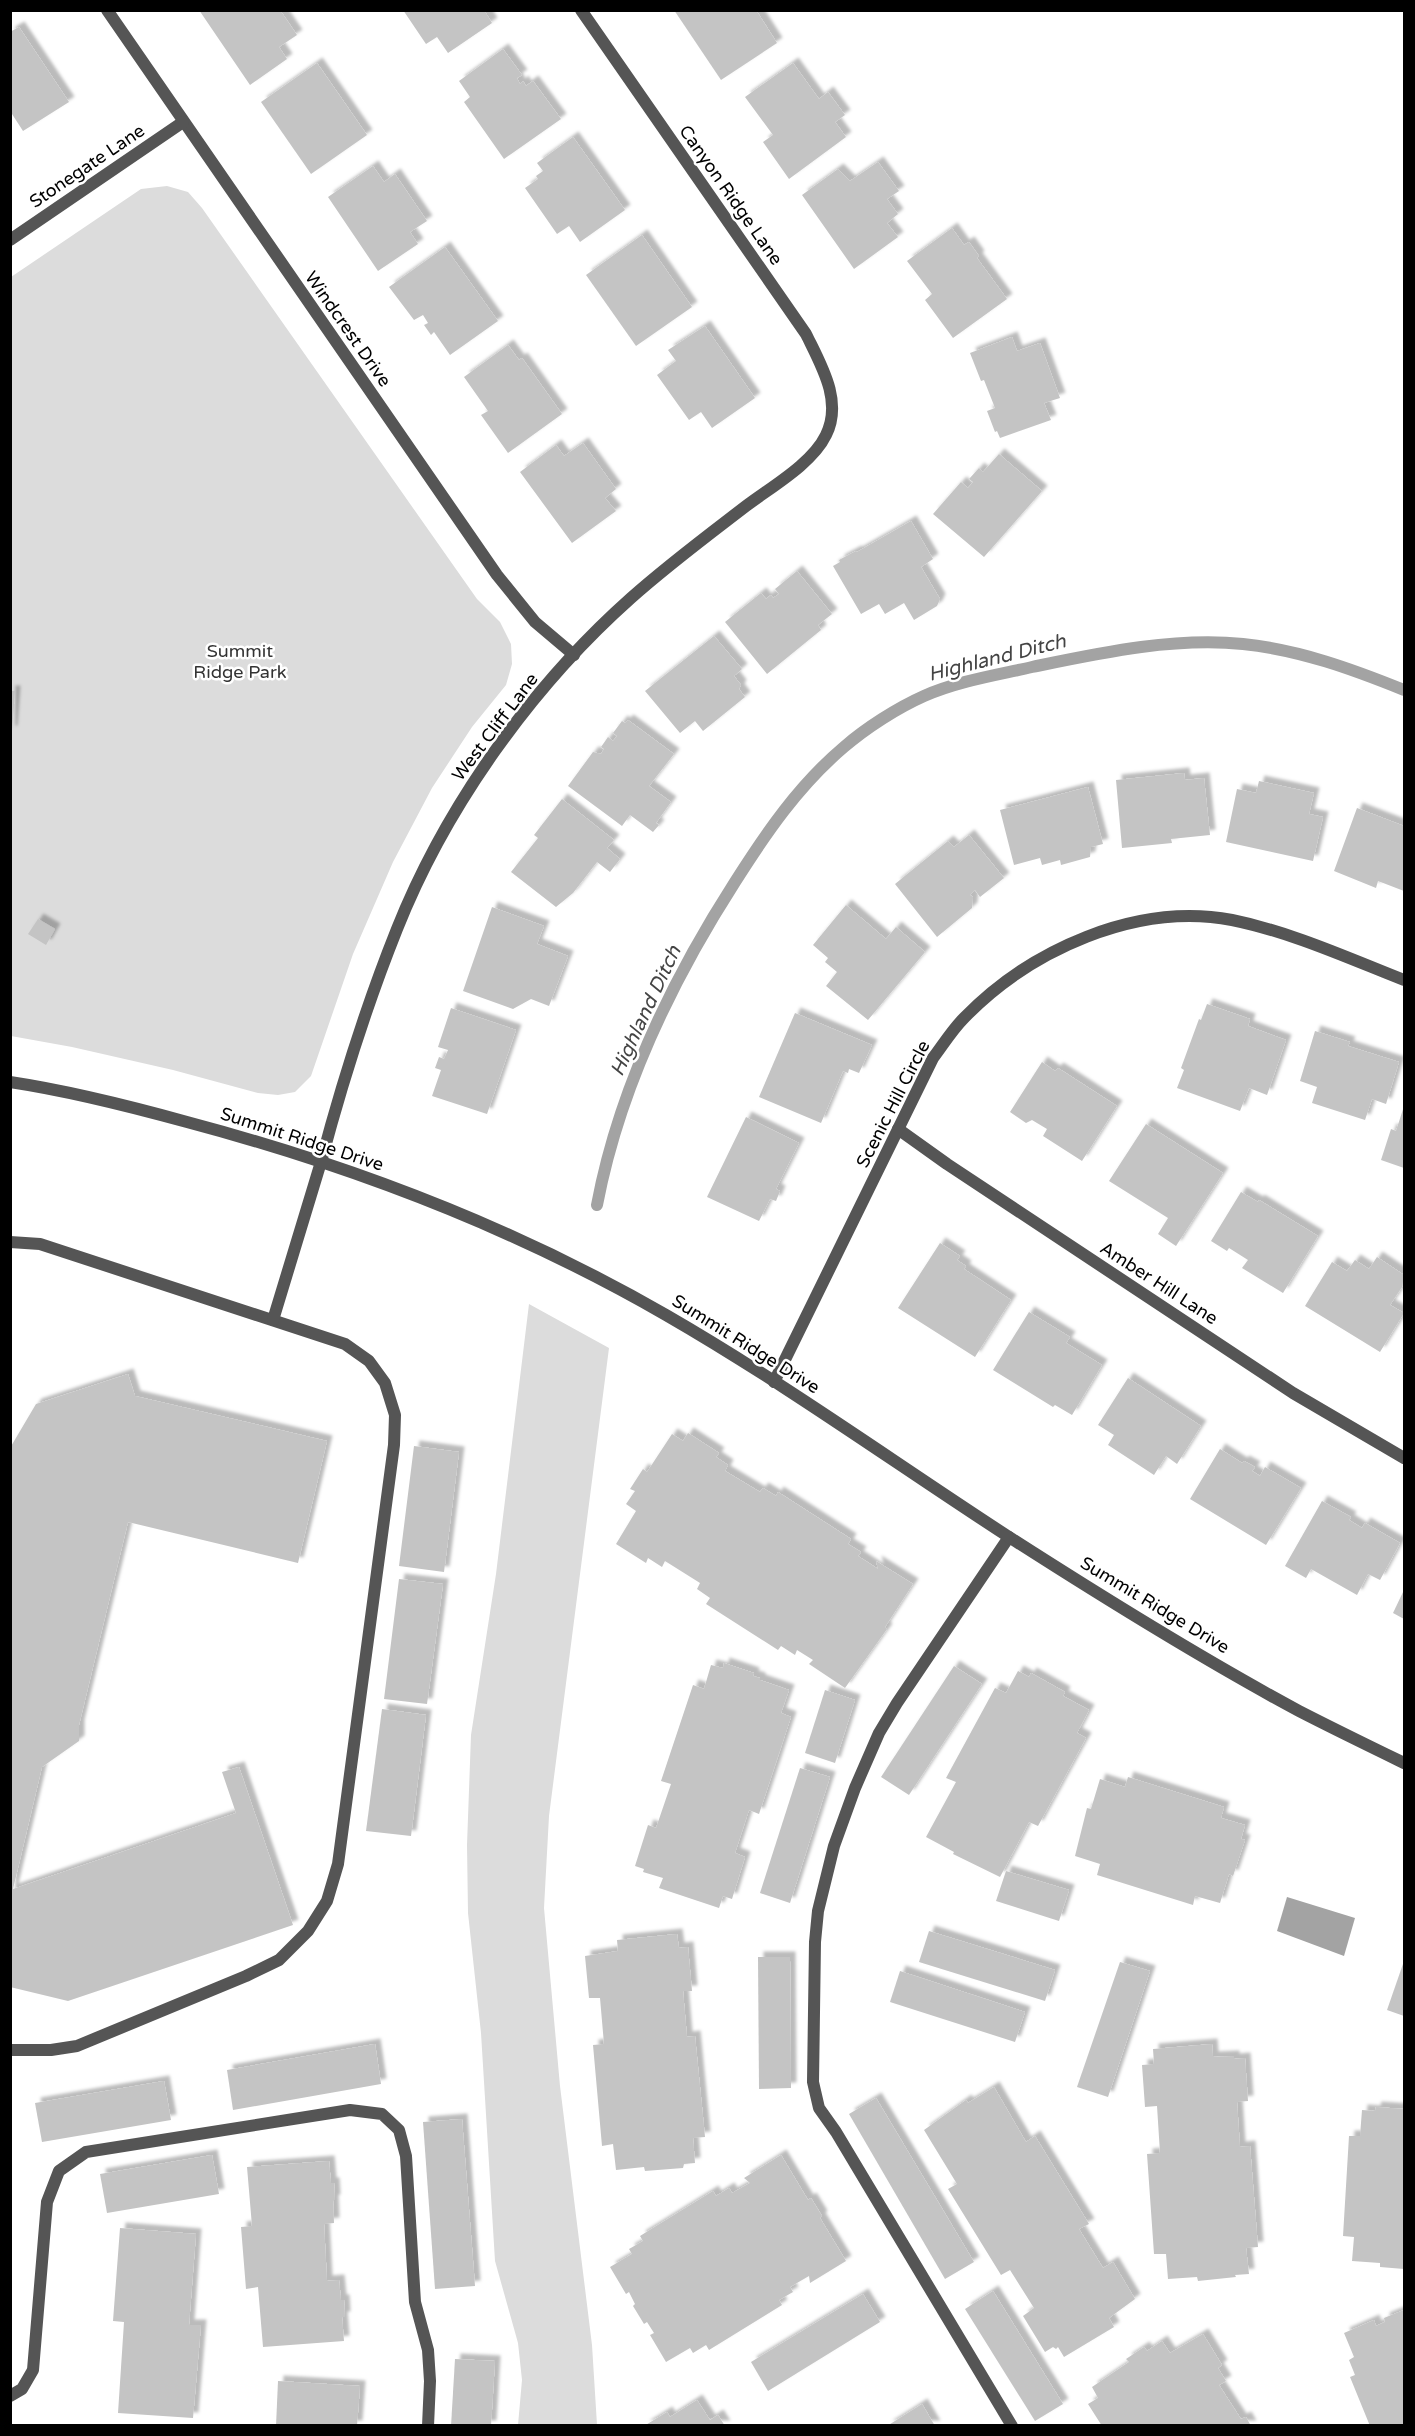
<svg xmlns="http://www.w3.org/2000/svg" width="1415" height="2436" font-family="'Varela Round',sans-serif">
	<defs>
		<filter id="shadow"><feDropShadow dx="5.5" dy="-5.5" stdDeviation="1.5" flood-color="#0004"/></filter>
	</defs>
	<rect width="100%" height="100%" fill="#fff"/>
	<g fill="#dcdcdc">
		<path d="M167 186 188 192 202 208 477 599 500 622 511 644 512 664 506 685 472 727 432 788 393 862 353 954 311 1076 295 1092 278 1095 258 1093 173 1070 72 1047 11 1036V277L141 189Z"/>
		<path d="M529 1304 609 1348 549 1816 544 1908 560 2086 592 2345 597 2425H518L522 2380 518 2343 495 2261 481 2033 468 1913 467 1845 471 1735 496 1574Z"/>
	</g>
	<path fill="#a3a3a3" d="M1287 1897 1355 1918 1344 1956 1277 1931Z"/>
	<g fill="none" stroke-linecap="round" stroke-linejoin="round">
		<path stroke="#a3a3a3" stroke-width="12" d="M597 1205C619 1089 672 980 735 882 766 833 799 785 844 747 866 728 897 708 924 696 958 681 997 675 1032 667 1100 653 1173 637 1243 644 1300 650 1352 669 1404 690"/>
	</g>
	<g fill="#c4c4c4" filter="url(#shadow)">
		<path d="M199 10H280L297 35 279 47 287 59 250 85Z"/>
		<path d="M403 10H484L492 23 448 53 437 37 426 44Z"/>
		<path d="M674 10H756L777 43 721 80Z"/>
		<path d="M19 27 69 102 23 131 12 114 10 115V32Z"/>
		<path d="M503 49 522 75 517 78 520 84 523 81 526 86 533 81 561 119 504 159 464 102 470 97 459 81Z"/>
		<path d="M317 63 367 135 311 174 261 102Z"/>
		<path d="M793 63 819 99 828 92 845 115 835 122 846 137 789 179 763 142 773 135 745 97Z"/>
		<path d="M573 137 625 210 580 242 569 226 557 234 525 188 538 179 536 176 543 171 537 163Z"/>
		<path d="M878 162 899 191 887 199 898 214 887 223 898 237 854 269 802 195 838 169 850 181Z"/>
		<path d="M373 166 384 182 395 174 427 221 410 232 418 244 378 271 328 197Z"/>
		<path d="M952 228 964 245 969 242 979 256 977 258 1007 299 953 338 925 300 932 294 907 261Z"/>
		<path d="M642 235 692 307 636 346 586 275Z"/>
		<path d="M445 247 498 321 450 355 434 332 431 335 424 325 428 323 423 315 414 320 389 287Z"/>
		<path d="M705 326 755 398 712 428 701 412 689 420 657 375 676 361 668 350Z"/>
		<path d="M1012 337 1017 351 1040 343 1060 398 1044 403 1051 420 1000 438 997 431 995 432 987 411 995 408 984 380 981 381 970 353Z"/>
		<path d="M508 345 519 360 522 358 562 414 508 453 481 415 488 411 464 377Z"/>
		<path d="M583 443 616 489 605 498 616 511 572 543 520 472 556 445 564 456Z"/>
		<path d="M999 454 1042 491 984 557 933 514 961 482 968 488 973 482 969 479 979 468 983 472Z"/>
		<path d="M911 521 933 559 921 567 940 599 937 606 914 620 904 603 885 614 879 604 861 614 833 566 840 562 839 560 856 551 857 552Z"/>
		<path d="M797 571 832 614 818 625 821 630 767 674 725 622 761 593 766 599 771 595 773 598 779 594 775 589Z"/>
		<path d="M714 636 742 669 734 676 741 685 739 689 745 697 703 731 695 721 680 733 645 691Z"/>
		<path d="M10 691H15L12 731H10Z"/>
		<path d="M628 720 674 754 649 786 671 802 656 823 659 825 653 832 630 815 622 826 568 786 593 752 601 754 604 749 601 747 608 737 613 741 617 736 613 733 622 721 625 723Z"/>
		<path d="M1184 773 1185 780 1204 778 1210 835 1171 839 1172 843 1122 848 1116 780Z"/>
		<path d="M1259 781 1314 793 1309 814 1323 817 1313 861 1226 842 1237 789 1256 793Z"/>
		<path d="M1088 787 1103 844 1091 847 1090 857 1061 865 1060 860 1042 865 1040 858 1014 865 1000 810Z"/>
		<path d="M562 799 614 840 607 848 620 859 610 872 597 862 573 893 556 907 511 872 538 838 534 835Z"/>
		<path d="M1357 808 1404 826V891L1378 881 1376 888 1334 871Z"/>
		<path d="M969 835 1004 878 980 897 975 890 970 895 973 897 972 908 937 937 895 884 948 841 954 847Z"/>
		<path d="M846 905 886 939 896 927 925 952 868 1020 826 986 837 972 825 962 828 958 813 945Z"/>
		<path d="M492 907 544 926 537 944 568 956 549 1006 531 999 513 1009 463 991Z"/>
		<path d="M38 919 55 929 46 945 28 934Z"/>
		<path d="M1207 1004 1250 1019 1248 1026 1286 1040 1267 1095 1249 1088 1240 1111 1177 1088 1184 1070 1181 1068 1199 1019 1201 1020Z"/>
		<path d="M451 1008 516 1030 487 1114 432 1096 441 1070 435 1068 439 1057 444 1059 448 1050 438 1047Z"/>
		<path d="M795 1013 872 1045 859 1073 849 1069 848 1073 843 1071 821 1123 759 1097Z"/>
		<path d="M1315 1031 1350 1042 1348 1046 1399 1062 1386 1104 1372 1099 1365 1120 1312 1103 1317 1087 1300 1081Z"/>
		<path d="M1042 1062 1055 1071 1058 1068 1117 1106 1082 1161 1043 1136 1047 1129 1032 1120 1026 1123 1010 1112Z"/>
		<path d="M1404 1106V1168L1381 1160 1391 1129 1396 1131Z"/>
		<path d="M746 1117 799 1143 776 1189 780 1191 776 1201 770 1199 759 1221 707 1197Z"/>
		<path d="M1146 1124 1223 1173 1176 1246 1158 1234 1168 1218 1109 1181Z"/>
		<path d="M1241 1192 1258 1202 1259 1200 1318 1236 1283 1293 1242 1268 1248 1260 1229 1248 1227 1251 1211 1241Z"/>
		<path d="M940 1243 960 1256 957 1260 966 1266 964 1269 1011 1300 975 1357 898 1308Z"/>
		<path d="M1377 1257 1404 1275 1402 1287 1390 1305 1404 1313 1380 1352 1305 1306 1332 1262 1347 1271 1355 1260 1369 1269Z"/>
		<path d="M1029 1312 1070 1337 1066 1343 1102 1365 1072 1415 1055 1405 1053 1407 993 1370Z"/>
		<path d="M128 1374 135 1396 327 1441 298 1563 128 1522 79 1725V1741L42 1767 13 1889 236 1813 222 1772 239 1767 293 1925 68 2001 10 1987V1448L36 1404Z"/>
		<path d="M1128 1378 1201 1426 1177 1464 1166 1456 1154 1475 1108 1445 1114 1435 1098 1425Z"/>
		<path d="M688 1433 719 1453 716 1457 728 1465 725 1471 760 1492 763 1488 776 1496 778 1492 851 1539 848 1544 861 1552 858 1556 878 1569 876 1561 913 1584 885 1627 887 1629 845 1688 809 1664 813 1660 797 1650 795 1655 781 1646 778 1650 706 1604 710 1598 697 1589 700 1583 665 1561 662 1567 648 1558 646 1563 616 1544 636 1511 626 1504 635 1491 630 1489 643 1469 647 1472 672 1434 683 1441Z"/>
		<path d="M414 1446 459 1452 444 1572 399 1566Z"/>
		<path d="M1220 1449 1242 1463 1244 1461 1255 1467 1252 1471 1260 1476 1265 1467 1301 1488 1266 1545 1190 1499Z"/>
		<path d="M1322 1501 1351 1517 1349 1520 1362 1528 1365 1523 1400 1543 1380 1580 1368 1574 1357 1595 1311 1569 1306 1578 1285 1566Z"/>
		<path d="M399 1579 443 1584 427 1704 384 1699Z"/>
		<path d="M1404 1590V1619L1393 1613Z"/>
		<path d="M724 1663 754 1673 753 1676 760 1678V1680L789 1690 781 1713 791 1717 759 1814 749 1810 735 1853 745 1857 732 1899 723 1896 719 1908 659 1888 663 1878 643 1872 644 1869 635 1866 648 1825 656 1828 671 1784 661 1781 693 1685 704 1689 711 1665 723 1668Z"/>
		<path d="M954 1666 982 1684 909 1795 881 1777Z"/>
		<path d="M1018 1671 1029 1677 1031 1673 1065 1692 1063 1696 1089 1710 1077 1733 1086 1738 1038 1826 1029 1822 1000 1877 953 1854 954 1852 926 1837 956 1782 946 1778 995 1688 1006 1693Z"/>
		<path d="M825 1690 855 1700 835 1763 805 1753Z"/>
		<path d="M382 1709 426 1715 411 1836 366 1831Z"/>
		<path d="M800 1768 830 1777 790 1903 760 1893Z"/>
		<path d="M1128 1777 1224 1807 1221 1818 1245 1825 1241 1839 1245 1840 1233 1876 1229 1874 1220 1903 1195 1896 1193 1905 1097 1875 1100 1864 1075 1856 1087 1808 1091 1809 1100 1779 1125 1787Z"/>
		<path d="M1006 1871 1069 1890 1059 1921 996 1901Z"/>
		<path d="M929 1931 1055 1970 1045 2001 919 1962Z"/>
		<path d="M677 1934 679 1948 688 1947 692 1991H683L687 2037 695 2036 705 2137 693 2138 695 2163 684 2164 683 2168 645 2171 644 2167 616 2170 613 2144 602 2146 593 2045 604 2044 600 1998H589L585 1956 618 1951 617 1940Z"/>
		<path d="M758 1957H790L791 2088 759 2089Z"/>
		<path d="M1404 1961V2016L1387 2010Z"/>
		<path d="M1120 1962 1150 1971 1108 2097 1077 2087Z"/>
		<path d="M900 1971 1025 2012 1015 2042 890 2002Z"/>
		<path d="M375 2044 381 2084 233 2110 227 2070Z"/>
		<path d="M1212 2044 1213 2057 1234 2056V2059L1245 2058 1248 2101 1237 2102 1240 2147 1250 2146 1258 2247 1246 2248 1249 2274 1235 2275 1236 2277 1198 2281 1197 2277 1168 2279 1166 2254H1154L1147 2154 1160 2153 1157 2106 1145 2107 1142 2065 1154 2064 1153 2049Z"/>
		<path d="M164 2081 171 2120 42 2142 35 2103Z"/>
		<path d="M994 2087 1026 2142 1035 2136 1089 2224 1079 2229 1103 2268 1113 2262 1135 2299 1109 2318 1114 2327 1064 2357 1058 2347 1056 2349 1053 2347 1045 2352 1023 2316 1034 2308 1010 2270 1001 2275 948 2189 957 2184 924 2130 966 2100 968 2103Z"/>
		<path d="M876 2098 974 2262 945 2279 849 2114Z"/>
		<path d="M1376 2107 1404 2109V2269L1380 2267V2263L1352 2261 1354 2237 1343 2236 1349 2136H1360L1362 2110 1375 2111Z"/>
		<path d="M462 2119 475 2286 435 2289 423 2122Z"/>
		<path d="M212 2155 219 2194 107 2213 100 2174Z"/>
		<path d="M781 2155 808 2200 811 2198 822 2216 820 2218 846 2261 810 2283 809 2276 790 2287 793 2292 779 2300 782 2305 709 2350 706 2345 693 2353 690 2348 666 2362 650 2335 654 2333 647 2322 644 2324 633 2306 635 2304 629 2292 626 2294 610 2267 632 2254 629 2249 643 2241 640 2236 713 2191 716 2196 729 2188 732 2193 750 2183 744 2178Z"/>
		<path d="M329 2161 331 2183H334L335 2200H333L334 2223 324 2224 327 2281 339 2280 341 2300H344L345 2317H342L344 2341 263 2347 258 2287 246 2289 241 2227 252 2226 247 2167Z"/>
		<path d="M120 2228 196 2234 189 2325H201L193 2418 118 2413 124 2322 113 2321Z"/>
		<path d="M993 2291 1063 2404 1035 2421 965 2309Z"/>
		<path d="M863 2294 880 2322 768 2391 751 2362Z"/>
		<path d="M1404 2310V2426H1370L1350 2377 1355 2375 1349 2360 1354 2357 1344 2333 1374 2320 1376 2326 1385 2322 1384 2318Z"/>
		<path d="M1203 2334 1222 2365 1218 2368 1226 2381 1219 2385 1241 2419 1246 2417 1251 2426H1102L1088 2404 1098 2398 1092 2387 1129 2362 1126 2359 1144 2347 1147 2351 1162 2341 1170 2353Z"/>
		<path d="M455 2359 495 2361 491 2426H451Z"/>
		<path d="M278 2381 360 2386 357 2426H276Z"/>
		<path d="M697 2400 710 2420 718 2415 725 2426H644L667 2412 670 2417Z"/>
		<path d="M922 2404 935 2426H887Z"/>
	</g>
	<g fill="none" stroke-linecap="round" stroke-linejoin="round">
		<g stroke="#555" stroke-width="12">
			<path d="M10 1242 40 1244 345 1344 369 1361 385 1383 395 1415 394 1445 338 1864 327 1901 308 1931 279 1960 246 1976 77 2046 51 2050H10"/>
			<path d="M273 1320 321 1162"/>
			<path d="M1009 1537 897 1703 879 1733 855 1788 834 1846 818 1911 815 1942 813 2082 819 2108 836 2132 1012 2426"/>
			<path d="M10 2396 22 2389 33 2370 47 2202 59 2171 86 2152 350 2110 382 2114 399 2130 406 2156 415 2302 428 2350 430 2381 428 2426"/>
		</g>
		<g stroke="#555" stroke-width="12">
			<path d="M107 10 497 575 535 622 574 655"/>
			<path d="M10 240 183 122"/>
			<path d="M898 1129 947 1164 1293 1393 1404 1458"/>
			<path d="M321 1162C342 1083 367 1004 397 929 446 806 532 686 631 598 668 565 707 536 746 506 771 487 812 464 826 435 843 401 821 365 806 334L581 10"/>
			<path d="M774 1382 933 1058C943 1045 952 1030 964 1018 1030 950 1136 902 1232 920 1291 932 1348 958 1404 980"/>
		</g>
		<path stroke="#555" stroke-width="12" d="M10 1082C70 1091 129 1106 187 1122 353 1166 517 1229 666 1315 784 1383 895 1463 1009 1537 1104 1598 1200 1658 1299 1711 1334 1729 1369 1746 1404 1763"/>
	</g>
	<g text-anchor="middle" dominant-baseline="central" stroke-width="5" stroke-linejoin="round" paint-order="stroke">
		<g font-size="18" fill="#000" stroke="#fff">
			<text transform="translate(87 166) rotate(-34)">Stonegate Lane</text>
			<text transform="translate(731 195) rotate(55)">Canyon Ridge Lane</text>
			<text transform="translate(348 329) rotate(55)">Windcrest Drive</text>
			<text transform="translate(495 727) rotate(-53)">West Cliff Lane</text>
			<text transform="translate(893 1104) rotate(-63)">Scenic Hill Circle</text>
			<text transform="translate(302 1139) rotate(18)">Summit Ridge Drive</text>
			<text transform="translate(1159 1283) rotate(33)">Amber Hill Lane</text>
			<text transform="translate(746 1344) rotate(32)">Summit Ridge Drive</text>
			<text transform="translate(1155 1605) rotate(31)">Summit Ridge Drive</text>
		</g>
		<g font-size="18" fill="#333" stroke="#fff">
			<text x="240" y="651">Summit<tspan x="240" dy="21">Ridge Park</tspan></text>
		</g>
		<g font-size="20" font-style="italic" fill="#444" stroke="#fff">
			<text transform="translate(997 658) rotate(-14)">Highland Ditch</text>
			<text transform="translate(646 1011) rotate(-65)">Highland Ditch</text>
		</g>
	</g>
	<rect width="1415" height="2436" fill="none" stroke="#000000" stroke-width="24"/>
</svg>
